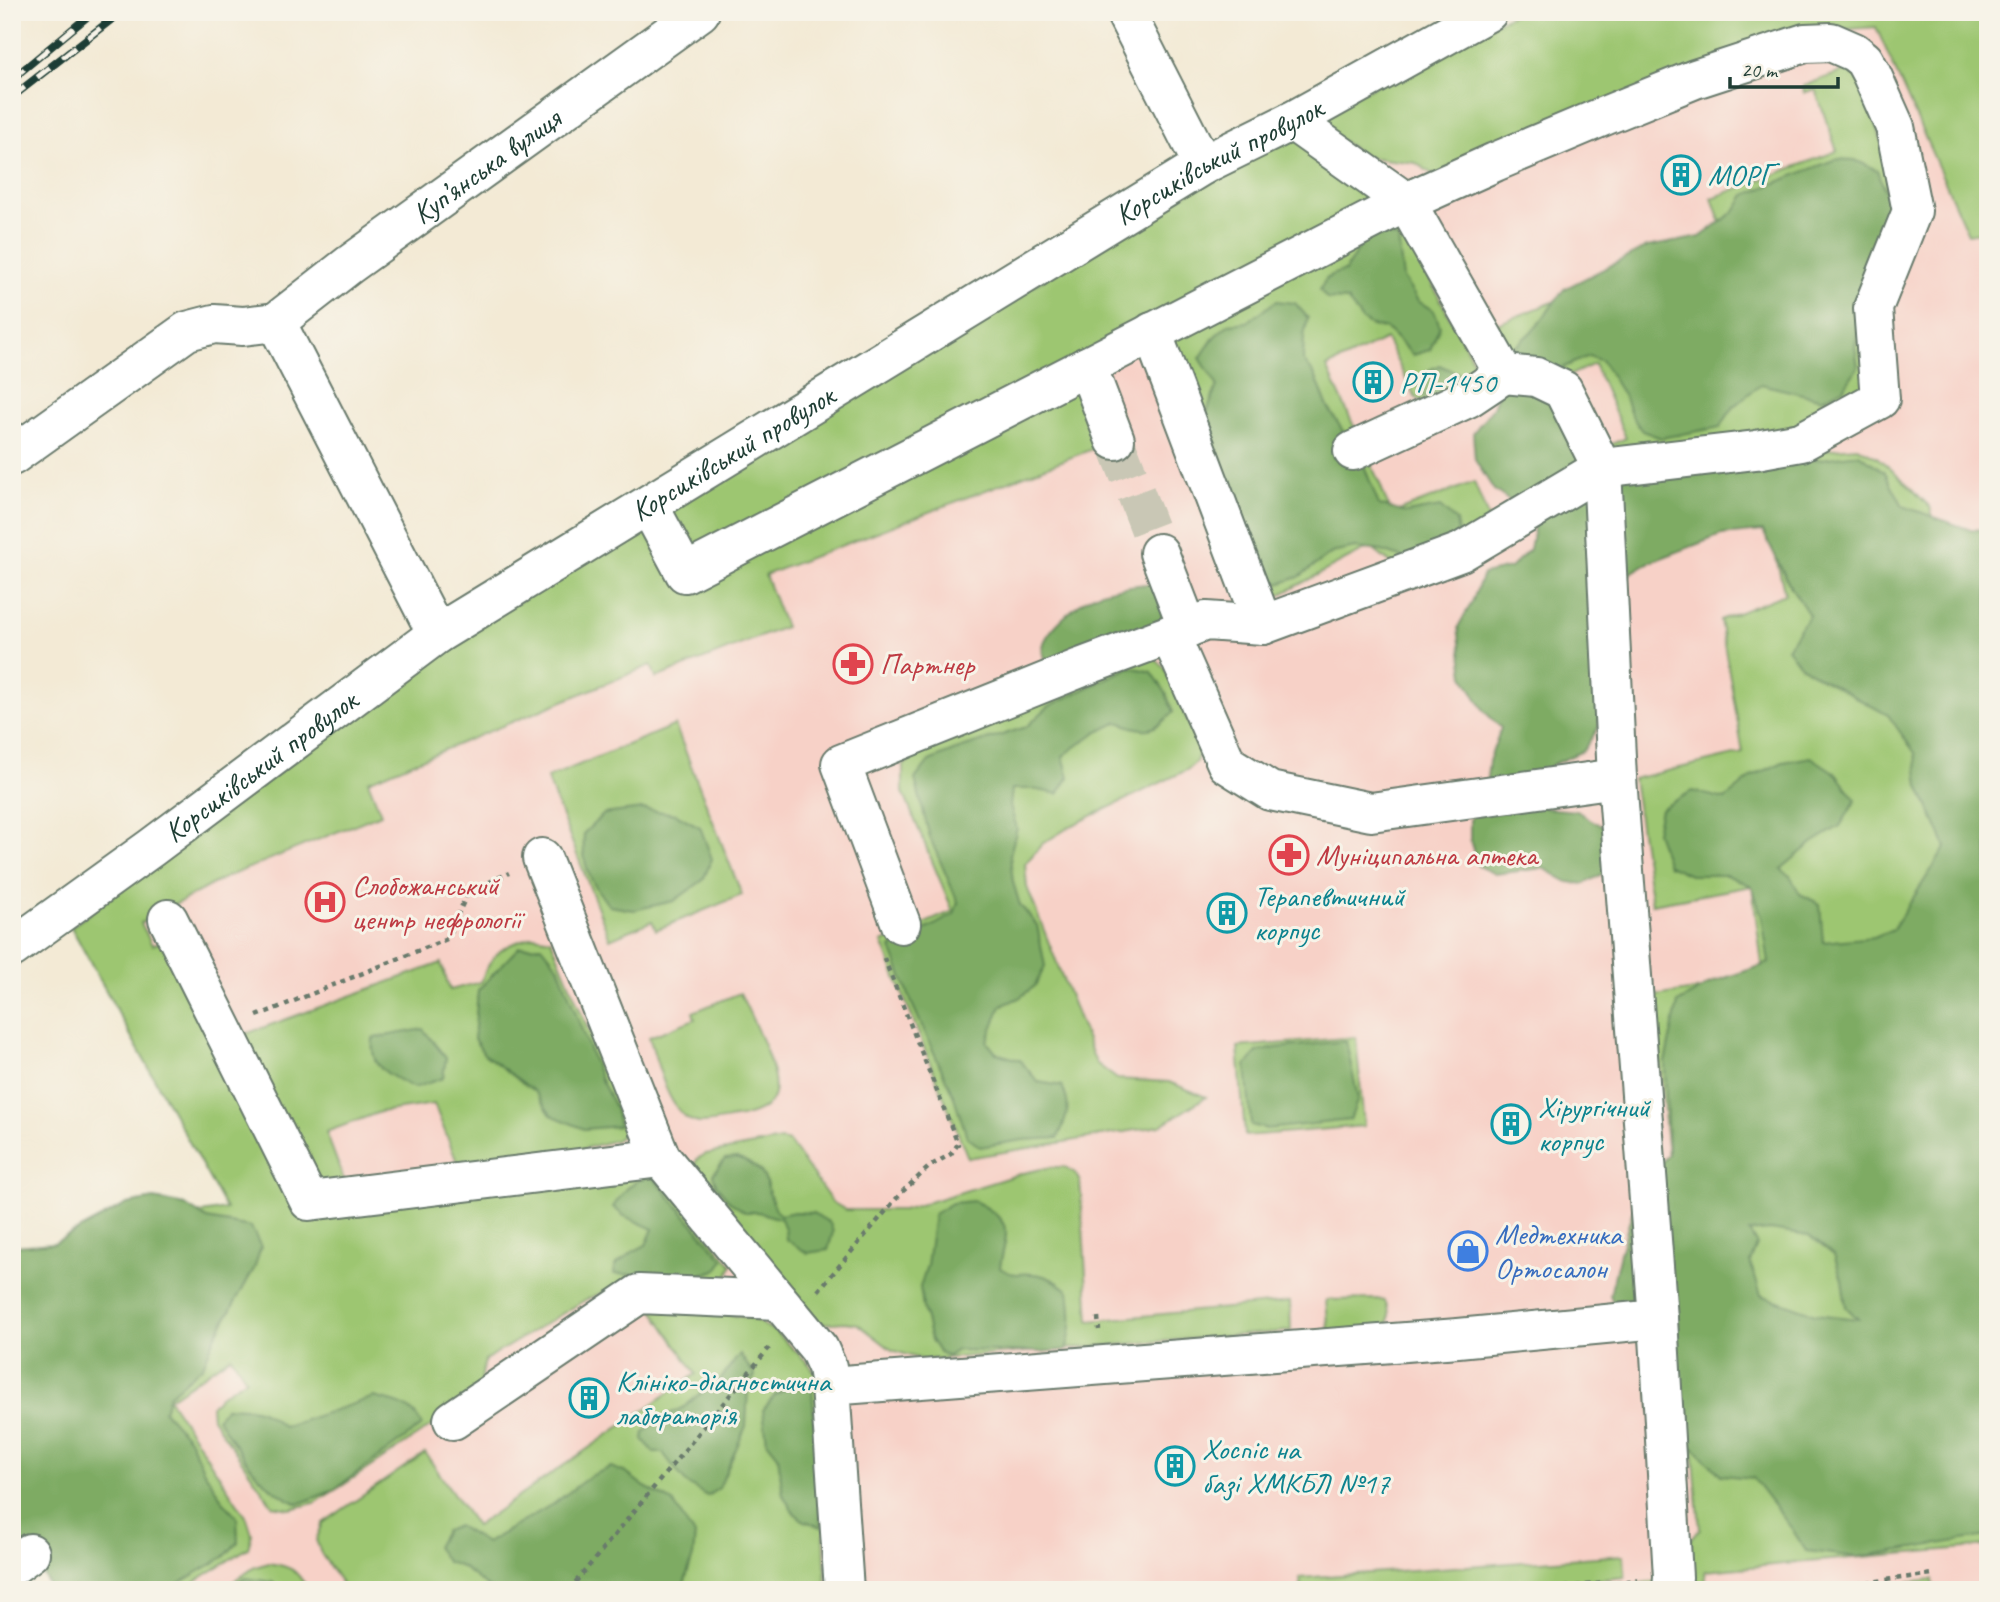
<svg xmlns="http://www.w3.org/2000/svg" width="2000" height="1602" font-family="Caveat,sans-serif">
	<rect width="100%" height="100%" fill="#f7f3e8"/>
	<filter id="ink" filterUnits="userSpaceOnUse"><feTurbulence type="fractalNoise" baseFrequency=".0143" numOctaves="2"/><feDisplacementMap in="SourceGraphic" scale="14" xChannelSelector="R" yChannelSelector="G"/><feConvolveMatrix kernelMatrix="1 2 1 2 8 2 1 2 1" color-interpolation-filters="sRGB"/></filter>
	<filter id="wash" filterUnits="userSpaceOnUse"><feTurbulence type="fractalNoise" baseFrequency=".00686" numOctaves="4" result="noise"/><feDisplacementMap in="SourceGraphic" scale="28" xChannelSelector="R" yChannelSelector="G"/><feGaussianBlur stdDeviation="1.57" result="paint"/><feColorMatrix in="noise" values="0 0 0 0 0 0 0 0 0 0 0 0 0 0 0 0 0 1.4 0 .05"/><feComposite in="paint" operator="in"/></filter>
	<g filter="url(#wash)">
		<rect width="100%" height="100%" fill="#f3ead5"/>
		<path fill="#f7d1c7" d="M1561 12H1988V1590H153L43 1384 244 1243 76 930Z"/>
		<g fill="#9dc671" stroke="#5e8252" stroke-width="2">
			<path d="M1517 12H1988V231L1968 234 1876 27 1836 30 1442 181 1416 163 1366 157 1310 119Z"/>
			<path d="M1844 71 1861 78 1903 209 1868 393 1786 434 1614 458 1605 447 1626 438 1594 364 1562 379 1512 362 1492 326 1725 235 1712 198 1837 151 1815 89 1804 93 1803 86Z"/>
			<path d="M1294 129 1379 197 688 567 659 511Z"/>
			<path d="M1390 226 1402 231 1413 248 1481 376 1427 405 1415 397 1386 339 1327 367 1380 484 1391 514 1474 482 1492 527 1399 570 1370 547 1276 597 1259 591 1171 362 1173 329Z"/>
			<path d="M1074 387 1103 445 765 575 785 627 656 678 651 665 368 781 381 814 224 878 141 923 152 945 163 941 297 1200 655 1171 732 1265 727 1278 717 1282 617 1287 587 1299 485 1360 478 1395 342 1486 314 1503 290 1509 273 1506 212 1418 211 1406 220 1396 246 1379 231 1356 169 1399 247 1518 252 1534 248 1548 181 1590H132L12 1278 176 1217 226 1209 71 927 440 652 644 522 677 579Z"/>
			<path d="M1857 447 1877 457 1899 476 1930 507 1953 582 1988 570V1546L1705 1571 1707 1590H1674L1688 1542 1700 1529 1654 996 1764 980 1752 886 1652 904 1633 779 1743 753 1720 620 1785 594 1766 518 1613 576 1820 450Z"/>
			<path d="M1152 656 1165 668 1200 750 1196 762 1187 770 1073 825 1042 844 1025 864 1027 887 1096 1063 1117 1079 1169 1082 1206 1097 1160 1126 968 1158 882 942 953 911 903 792V766L915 756 1132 660Z"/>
			<path d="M675 725 742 895 656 930 652 921 610 939 547 778Z"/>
			<path d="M534 936 551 939 626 1122 624 1134 616 1140 545 1159 461 1172 434 1104 380 1112 326 1132 347 1188 317 1191 237 1037 441 963 450 990 481 982C492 950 504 946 534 936Z"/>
			<path d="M740 993C750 1015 780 1071 774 1094 771 1108 754 1114 741 1117 728 1119 715 1122 703 1123 669 1124 658 1062 649 1037L695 1019 693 1012Z"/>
			<path d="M1356 1037 1364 1126 1245 1136 1238 1047Z"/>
			<path d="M781 1140 789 1142 795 1150 832 1202 846 1210H903L1023 1173 1051 1167H1065L1075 1173 1080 1181 1089 1321 1290 1302 1291 1331 923 1360 892 1350 858 1324 845 1322 821 1324 813 1320 700 1175 695 1165 697 1159 706 1154Z"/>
			<path d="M1377 1299 1385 1301C1390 1311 1390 1317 1387 1327L1329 1335 1326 1300Z"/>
			<path d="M647 1301 703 1309 753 1319 776 1332 809 1364 819 1379 826 1590H346L322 1555 316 1540 323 1523 425 1453 476 1526 696 1374Z"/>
			<path d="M1624 1555 1625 1577 1492 1590H1301L1300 1578Z"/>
			<path d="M269 1563C293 1567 295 1569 309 1590H221L255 1567Z"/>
			<path d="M1933 1579 1934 1590H1863V1587Z"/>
			<path d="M1669 1580 1667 1590H1580Z"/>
		</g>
		<g fill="#7eab63" stroke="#4e744c" stroke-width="2" fill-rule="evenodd">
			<path d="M1836 159 1855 160 1877 170 1889 201 1886 227 1859 323 1855 346 1858 367 1844 388 1822 399 1761 384 1734 406 1720 427 1661 438 1642 431 1631 415 1625 398 1602 361 1589 356 1564 367 1558 400 1574 447 1778 461 1821 459 1859 454 1885 472 1903 506 1968 529 1988 530V1536L1858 1557 1806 1551 1792 1529 1753 1478 1721 1475 1693 1447 1652 1413 1642 1349 1617 1311 1610 1295 1620 1253 1640 1187 1668 1155 1665 1062 1678 1003 1713 982 1769 963 1762 917 1752 886 1726 875H1690L1668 865 1656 832 1661 809 1692 791 1725 799 1753 776 1783 762 1811 757 1835 773 1856 800 1840 826 1812 843 1781 869 1790 876 1800 894 1820 904 1823 942 1874 937 1893 929 1946 847 1919 786 1915 753 1888 715 1822 679 1800 665 1787 648 1809 615 1789 584 1763 531 1721 535 1648 563 1602 590 1590 645 1597 661 1599 727 1583 751 1554 764 1532 779 1545 808 1577 811 1606 829 1611 869 1584 884 1568 882 1543 868 1495 874 1478 866 1470 840V820L1486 786 1489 761 1501 728 1484 711 1464 676 1458 627 1472 602 1483 574 1510 568 1530 549 1534 527 1514 504 1494 490 1475 460 1473 433 1493 407 1514 348 1537 326 1564 289 1647 247 1700 237 1734 212 1745 195ZM1770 1230 1809 1236 1834 1255 1842 1280 1846 1307 1858 1319 1815 1314 1761 1295 1750 1262 1757 1245 1749 1232Z"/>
			<path d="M1382 234 1398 238 1403 278 1418 301 1434 311 1440 326 1430 350 1413 355 1387 329 1371 326 1362 320 1347 300 1327 299 1320 290C1325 277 1332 273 1345 271L1364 239Z"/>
			<path d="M1276 301 1295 303 1308 318 1304 336 1303 360 1315 375 1328 407 1363 463 1379 505 1406 513 1440 507 1456 521 1459 538 1416 562 1382 551 1355 548 1332 553 1299 577 1278 584 1252 557 1240 517 1239 503 1230 495 1202 426 1217 385 1200 358 1215 336 1229 324 1247 322Z"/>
			<path d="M1439 365 1465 376 1464 389 1434 399 1423 396 1419 387 1429 370Z"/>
			<path d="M1155 583 1164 621 1051 666C1047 661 1041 656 1043 647 1045 630 1084 597 1101 592 1118 587 1136 585 1155 583Z"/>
			<path d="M1130 667 1152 672 1166 693 1173 712C1152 734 1146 732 1118 722L1092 735 1063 756 1069 777 1058 794 1032 789H1012L1010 806 1017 828 1010 855 1013 882 1020 905 1037 925 1045 966 1035 986 1019 998 1001 1006 987 1042 996 1053 1020 1060 1038 1082 1062 1086C1072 1107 1067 1117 1058 1138L1023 1140 980 1147 967 1137 954 1097 913 1006 891 948 904 937 929 928 954 914 958 902 930 838 915 779 929 761 953 751 1026 727 1049 706Z"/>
			<path d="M642 809 676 814 700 827 712 859 703 880 674 901 634 910 609 906C590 881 581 866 584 833L604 814Z"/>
			<path d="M542 946 558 966 600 1078 615 1107 619 1126 584 1129 551 1115 535 1092 484 1054 474 1039 478 990 519 947Z"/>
			<path d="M423 1029 446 1058 443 1078 414 1088C389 1074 369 1070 373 1038Z"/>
			<path d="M1346 1041 1358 1099 1350 1120 1266 1129 1251 1125 1246 1066 1257 1052 1276 1048Z"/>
			<path d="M736 1158C778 1171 759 1188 780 1215L794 1212 813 1213 830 1223 833 1232 828 1250 807 1253 786 1239 785 1229 781 1219 758 1212H745L730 1202 716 1185 713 1174 725 1159Z"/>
			<path d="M653 1177 723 1259C721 1265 719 1269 713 1271 690 1281 640 1274 614 1274L615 1267 618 1263 634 1251 646 1245 653 1229 624 1216 613 1207C624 1191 632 1178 653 1177Z"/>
			<path d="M154 1199 185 1205 207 1219 251 1227 261 1247 254 1269 215 1337 203 1366 169 1395 164 1411 189 1439 203 1469 223 1501 237 1517 238 1542 224 1557 167 1590H52L30 1553 12 1541V1250L15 1246 54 1243 127 1204Z"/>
			<path d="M974 1201C987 1207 1005 1217 1006 1233 1006 1244 1001 1257 1000 1268 1017 1278 1017 1272 1033 1274 1048 1275 1058 1282 1069 1291 1072 1312 1073 1330 1066 1350L1040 1352 957 1350 948 1356 939 1352 931 1340 923 1308 920 1287 927 1265 934 1214 952 1203Z"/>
			<path d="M740 1354 755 1376 748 1388 746 1426 719 1488 707 1496 686 1483 663 1453H654L643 1439 644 1432 661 1418 684 1407 697 1396 719 1381Z"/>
			<path d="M789 1387H812L821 1527 803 1520 793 1512 783 1495 778 1456 767 1442 763 1410 776 1394Z"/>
			<path d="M374 1397C394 1402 414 1404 422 1426L332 1491 298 1504C258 1487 240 1452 217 1418L227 1407C259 1408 259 1407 284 1427Z"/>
			<path d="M611 1467 626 1473 645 1487 673 1502 687 1525 695 1535 693 1556 682 1590H494L488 1587 462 1567 447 1562 436 1547 445 1531 458 1526 486 1543 556 1502 590 1476Z"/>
			<path d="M246 1578 272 1582 283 1590H222Z"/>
		</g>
	</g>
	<g filter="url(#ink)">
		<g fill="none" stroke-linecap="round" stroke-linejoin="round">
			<path stroke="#c9c7b5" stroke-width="38" stroke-dasharray="38 19" stroke-linecap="butt" d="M1115 440 1159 553"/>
			<g stroke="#697a6c" stroke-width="42">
				<g id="minor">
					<path d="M1125 12 1203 165"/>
					<path d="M1292 121 1406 202 1504 374 1536 377 1563 390 1602 468 1617 778 1658 1319 1673 1577 1672 1590"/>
					<path d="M276 322 437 634"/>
					<path d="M1152 332 1263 625"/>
					<path d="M1087 366 1115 440"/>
					<path d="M1353 451 1468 398 1504 374"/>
					<path id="s1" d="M12 456 187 331 214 324 243 326 276 322 349 265 700 12"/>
					<path d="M649 506 685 573 1406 202 1495 162 1609 114 1695 79 1805 43 1831 42 1854 52 1864 60 1871 73 1895 127 1912 211 1873 308 1880 399 1801 442 1756 450 1602 468 1461 552 1263 625 1206 621 1080 668 841 764 901 924"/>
					<path d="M1159 553 1188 628"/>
					<path d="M1170 635 1227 764 1270 791 1371 812 1617 778"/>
					<path d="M542 858 661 1158 819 1349 827 1367 830 1386 844 1590"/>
					<path d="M168 919 309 1201 661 1158"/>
					<path id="s2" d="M12 948 151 848 437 634 1203 165 1292 121 1488 12"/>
					<path d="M830 1386 1458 1338 1658 1319"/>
					<path d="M453 1420 639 1294 778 1300"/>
					<path d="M12 1566 30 1553"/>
				</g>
			</g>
			<g stroke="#697a6c" stroke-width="4.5" stroke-dasharray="5 5" stroke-linecap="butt">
				<path d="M257 1016 447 939 468 892 509 873"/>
				<path d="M818 1291 902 1192 930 1166 951 1154 958 1144 884 958"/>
				<path d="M1098 1317 1099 1330"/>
				<path d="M569 1590 769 1348"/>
				<path d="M1536 1590 1637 1580"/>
				<path d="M1807 1590 1933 1574"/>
			</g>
			<use href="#minor" stroke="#fff" stroke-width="38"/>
			<g stroke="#1f3d34" stroke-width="8">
				<g id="rail">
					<path d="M12 79 93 12"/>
					<path d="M12 97 121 12"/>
				</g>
			</g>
			<use href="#rail" stroke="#f7f3e8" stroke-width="5" stroke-dasharray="16" stroke-linecap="butt"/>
		</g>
	</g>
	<defs>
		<g id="building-ring" transform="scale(2.0125)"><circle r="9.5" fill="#f7f3e8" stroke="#0f9aa8" stroke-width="1.5"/><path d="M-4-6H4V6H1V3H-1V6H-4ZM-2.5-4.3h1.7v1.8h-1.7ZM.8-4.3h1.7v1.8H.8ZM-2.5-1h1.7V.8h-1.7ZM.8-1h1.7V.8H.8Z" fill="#0f9aa8"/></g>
		<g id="pharmacy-ring" transform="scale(2.0125)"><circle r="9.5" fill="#f7f3e8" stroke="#e0444e" stroke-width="1.5"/><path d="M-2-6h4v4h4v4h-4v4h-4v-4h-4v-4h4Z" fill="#e0444e"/></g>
		<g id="hospital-ring" transform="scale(2.0125)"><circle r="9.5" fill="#f7f3e8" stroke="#e0444e" stroke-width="1.5"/><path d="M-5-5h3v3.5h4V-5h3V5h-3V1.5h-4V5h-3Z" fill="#e0444e"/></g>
		<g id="shop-ring" transform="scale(2.0125)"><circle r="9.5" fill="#f7f3e8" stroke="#3f7fe0" stroke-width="1.5"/><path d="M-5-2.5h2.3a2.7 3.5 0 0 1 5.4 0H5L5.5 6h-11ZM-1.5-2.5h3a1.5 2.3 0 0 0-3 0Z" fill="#3f7fe0"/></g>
	</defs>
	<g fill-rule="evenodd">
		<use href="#building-ring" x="1681" y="175"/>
		<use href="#building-ring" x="1373" y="382"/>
		<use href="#pharmacy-ring" x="853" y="664"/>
		<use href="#pharmacy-ring" x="1289" y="855"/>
		<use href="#hospital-ring" x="325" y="902"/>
		<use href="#building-ring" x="1227" y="913"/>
		<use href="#building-ring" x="1511" y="1124"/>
		<use href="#shop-ring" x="1468" y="1251"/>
		<use href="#building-ring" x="589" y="1398"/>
		<use href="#building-ring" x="1175" y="1466"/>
	</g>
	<g text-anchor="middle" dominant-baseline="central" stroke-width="6" stroke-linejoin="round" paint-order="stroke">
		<g font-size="30" fill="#1f3d34" stroke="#f7f3e8">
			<text stroke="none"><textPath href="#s2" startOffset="1442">Корсиківський провулок</textPath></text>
			<text stroke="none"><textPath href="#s1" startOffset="567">Куп’янська вулиця</textPath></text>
			<text stroke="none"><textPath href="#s2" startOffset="875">Корсиківський провулок</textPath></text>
			<text stroke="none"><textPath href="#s2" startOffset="308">Корсиківський провулок</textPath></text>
		</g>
		<g font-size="30" fill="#0d838f" stroke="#f7f3e8" text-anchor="start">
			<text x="1708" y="175">МОРГ</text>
			<text x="1400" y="382">РП-1450</text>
			<text x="1254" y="896">Терапевтичний<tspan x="1254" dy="34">корпус</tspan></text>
			<text x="1538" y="1107">Хірургічний<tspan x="1538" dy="34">корпус</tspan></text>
			<text x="616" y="1381">Клініко-діагностична<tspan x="616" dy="34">лабораторія</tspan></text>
			<text x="1202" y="1449">Хоспіс на<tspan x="1202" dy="34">базі ХМКБЛ №17</tspan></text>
		</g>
		<g font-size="30" fill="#be3a42" stroke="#f7f3e8" text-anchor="start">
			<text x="880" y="664">Партнер</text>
			<text x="1316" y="855">Муніципальна аптека</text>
			<text x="352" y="885">Слобожанський<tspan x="352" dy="34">центр нефрології</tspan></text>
		</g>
		<g font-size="30" fill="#366cbe" stroke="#f7f3e8" text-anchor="start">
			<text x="1495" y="1234">Медтехника<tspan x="1495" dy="34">Ортосалон</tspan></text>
		</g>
	</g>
	<rect width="2000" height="1602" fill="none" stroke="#f7f3e8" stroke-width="42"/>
	<path d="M1730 77v10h108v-10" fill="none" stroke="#1f3d34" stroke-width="3.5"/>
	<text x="1741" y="77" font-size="21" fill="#1f3d34" stroke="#f7f3e8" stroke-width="5" paint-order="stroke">20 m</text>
</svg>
